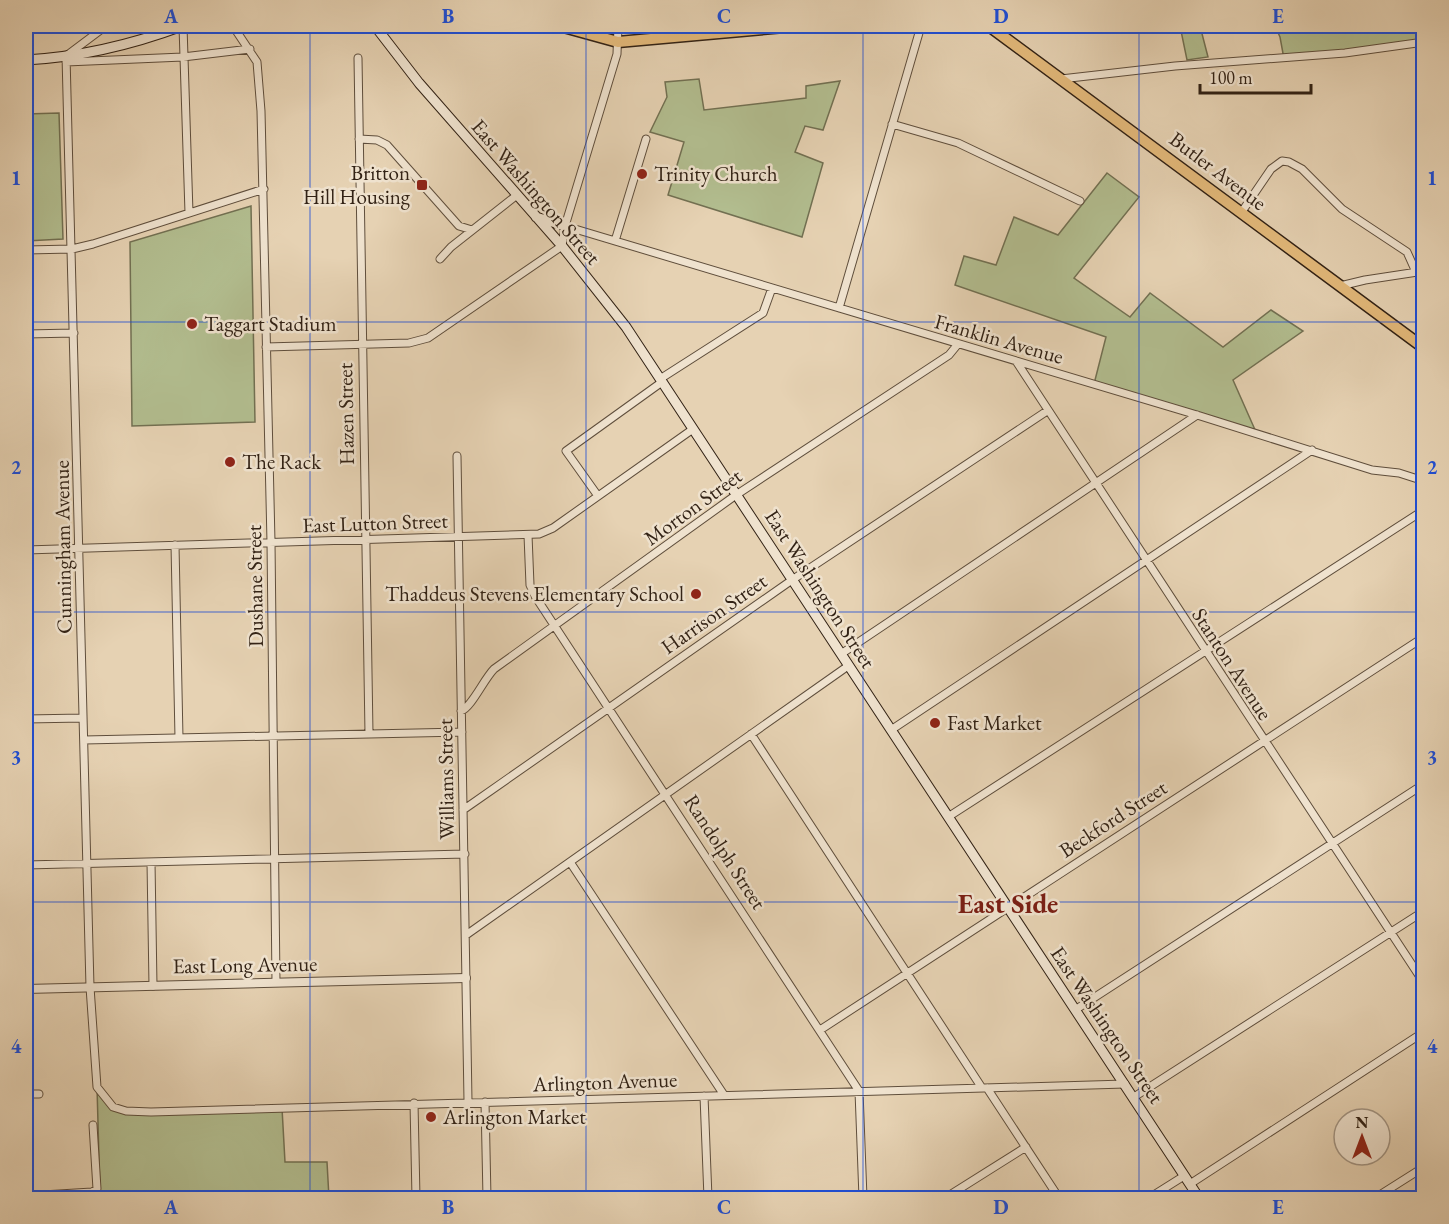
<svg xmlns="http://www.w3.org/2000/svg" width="1449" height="1224" font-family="'EB Garamond',serif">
<rect width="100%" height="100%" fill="#e6d2b3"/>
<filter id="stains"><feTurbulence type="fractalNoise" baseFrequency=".00333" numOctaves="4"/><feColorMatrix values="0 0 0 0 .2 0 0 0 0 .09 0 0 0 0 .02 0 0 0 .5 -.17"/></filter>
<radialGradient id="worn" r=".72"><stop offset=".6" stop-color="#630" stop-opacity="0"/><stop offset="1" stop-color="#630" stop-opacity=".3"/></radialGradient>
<path fill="#b2bd8f" stroke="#727052" stroke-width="1.5" d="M1180 26H1200L1208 57 1187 60Z
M1275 26H1423V42L1284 59 1280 37Z
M699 79 704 110 806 98V86L840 81 823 130 805 126 795 152 823 163 802 237 668 195 684 142 650 132 667 97 665 82Z
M59 113 63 239 26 241V114Z
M1107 173 1139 197 1074 278 1130 317 1150 293 1223 347 1271 310 1303 331 1233 380 1256 432 1094 384 1106 337 955 285 964 256 996 265 1014 217 1058 235Z
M251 206 255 422 132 426 130 242Z
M97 1087 120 1110 282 1108 285 1162H327L329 1198H89V1196L100 1195Z"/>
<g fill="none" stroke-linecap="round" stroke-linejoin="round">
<g stroke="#5f4e3c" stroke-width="9">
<path id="minor" d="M106 26 66 56 90 987 97 1087 113 1107 126 1111 151 1112 1125 1084
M183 26 189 213
M233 26 257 62 261 111 271 542 276 982
M358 58 369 733
M66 62 183 57 250 49
M1061 79 1175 66 1345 53 1424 42
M892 124 958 143 1080 201
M359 139 377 140 387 145 459 226 472 230
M1241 213 1271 169 1282 161 1289 162 1302 169 1342 209 1407 252 1416 272
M565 226 1197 415 1372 470 1399 473 1424 481
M615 241 646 139
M26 250 72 249 93 244 264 189
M440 259 451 247 517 195
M1340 286 1365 280 1424 271
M839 308 921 26
M26 334 74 333
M266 347 409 343 428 338 562 246 565 226 617 54 618 26
M1016 361 1424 983
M660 379 763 313 772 288
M457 456 468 1101
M598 496 566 451 662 382
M528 535 530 585 535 596 859 1091 863 1198
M175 545 179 738
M26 550 539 534 553 528 693 429
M841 654 1197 415
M461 711C471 708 484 679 494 669L736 495 949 355 958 344
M26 719 83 718
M891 730 1312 450
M751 734 982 1088
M84 740 462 732
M463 810 792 580 1047 411
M948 817 1424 510
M151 862 153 986
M570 862 724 1095
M26 865 465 854
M466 935 848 666
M1075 1010 1424 784
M820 1030 1424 637
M987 1088 1059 1198
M26 1094H39
M704 1096 708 1198
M1134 1097 1424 911
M485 1102 487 1198
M414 1103 416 1198
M1190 1184 1424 1032
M26 1196 92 1192 97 1189 93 1125
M945 1198 1026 1147
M1149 1198 1184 1176
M1375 1198 1424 1167"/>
</g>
<g stroke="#5f4e3c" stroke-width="10">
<path id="tertiary" d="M26 989 466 978"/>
</g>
<g stroke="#322215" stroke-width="11">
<path id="secondary" d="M375 26 419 83 562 246 626 327 1199 1198
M26 60C80 57 131 45 182 26
M536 217 565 226"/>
</g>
<g stroke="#322215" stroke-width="13">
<path id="primary" d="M560 26 618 42 796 26
M989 26 1424 348"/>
</g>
<use href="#minor" stroke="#efe2ce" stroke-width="7"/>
<use href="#tertiary" stroke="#efe2ce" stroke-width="8"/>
<use href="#secondary" stroke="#efe2ce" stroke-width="9"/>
<use href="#primary" stroke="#e3b97a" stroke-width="10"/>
</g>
<path fill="none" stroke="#1d4ed8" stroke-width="1.5" stroke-opacity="0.55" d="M310 26V1198M586 26V1198M863 26V1198M1139 26V1198M26 322H1424M26 612H1424M26 902H1424"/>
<g fill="#8f2418" stroke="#efe2ce" stroke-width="2">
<circle cx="642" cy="174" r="6"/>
<rect x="416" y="179" width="12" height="12" rx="3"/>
<circle cx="192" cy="324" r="6"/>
<circle cx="230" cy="462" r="6"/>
<circle cx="696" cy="594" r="6"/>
<circle cx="935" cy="723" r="6"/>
<circle cx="431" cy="1117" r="6"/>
</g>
<g text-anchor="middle" stroke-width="5" stroke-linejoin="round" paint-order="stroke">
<g font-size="21" fill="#322215" stroke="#efe2ce">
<text transform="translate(1218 171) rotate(37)" y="7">Butler Avenue</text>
<text transform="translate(536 192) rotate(49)" y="7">East Washington Street</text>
<text transform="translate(999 339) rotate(16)" y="7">Franklin Avenue</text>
<text transform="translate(346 414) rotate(-91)" y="7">Hazen Street</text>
<text transform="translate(693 507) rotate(-36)" y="7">Morton Street</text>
<text transform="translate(375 523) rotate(-2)" y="7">East Lutton Street</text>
<text transform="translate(63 547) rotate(-91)" y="7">Cunningham Avenue</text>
<text transform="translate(255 586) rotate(-91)" y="7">Dushane Street</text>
<text transform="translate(820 589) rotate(57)" y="7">East Washington Street</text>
<text transform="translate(714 614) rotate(-35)" y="7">Harrison Street</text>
<text transform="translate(1232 664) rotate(57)" y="7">Stanton Avenue</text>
<text transform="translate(446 779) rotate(-91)" y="7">Williams Street</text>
<text transform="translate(1113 819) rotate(-33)" y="7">Beckford Street</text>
<text transform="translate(725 852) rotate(57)" y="7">Randolph Street</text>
<text transform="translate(245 965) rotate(-1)" y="7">East Long Avenue</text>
<text transform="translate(1107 1025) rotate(56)" y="7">East Washington Street</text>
<text transform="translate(605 1082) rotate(-2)" y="7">Arlington Avenue</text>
</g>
<g font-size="21" fill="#322215" stroke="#efe2ce" text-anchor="start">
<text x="410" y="180" text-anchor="end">Britton<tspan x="410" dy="24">Hill Housing</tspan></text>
<text x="654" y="181">Trinity Church</text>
<text x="204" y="331">Taggart Stadium</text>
<text x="242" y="469">The Rack</text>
<text x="684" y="601" text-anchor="end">Thaddeus Stevens Elementary School</text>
<text x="947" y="730">Fast Market</text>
<text x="443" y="1124">Arlington Market</text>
</g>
<g font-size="27" font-weight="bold" fill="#7a1f14" stroke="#efe2ce">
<text x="1008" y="913">East Side</text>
</g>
</g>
<rect width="1449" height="1224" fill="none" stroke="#e6d2b3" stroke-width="66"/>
<g transform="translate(1362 1137)"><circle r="28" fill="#efe2ce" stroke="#a39584" stroke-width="1.5"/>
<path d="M0-4.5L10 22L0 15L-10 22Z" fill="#8f2418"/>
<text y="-9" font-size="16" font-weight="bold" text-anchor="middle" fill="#322215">N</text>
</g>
<path d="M1200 84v9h111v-9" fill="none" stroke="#322215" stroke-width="3"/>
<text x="1209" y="84" font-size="18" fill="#322215" stroke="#efe2ce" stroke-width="4.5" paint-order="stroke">100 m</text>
<rect x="33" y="33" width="1383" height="1158" fill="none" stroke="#1d4ed8" stroke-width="2"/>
<g font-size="20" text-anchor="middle" font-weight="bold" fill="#1d4ed8">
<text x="171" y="23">A</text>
<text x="448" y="23">B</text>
<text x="724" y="23">C</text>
<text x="1001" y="23">D</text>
<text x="1278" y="23">E</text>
<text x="16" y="185">1</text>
<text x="1432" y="185">1</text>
<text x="16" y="474">2</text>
<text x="1432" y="474">2</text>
<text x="16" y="764">3</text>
<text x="1432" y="764">3</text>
<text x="16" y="1053">4</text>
<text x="1432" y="1053">4</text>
<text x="171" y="1214">A</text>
<text x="448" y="1214">B</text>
<text x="724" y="1214">C</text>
<text x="1001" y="1214">D</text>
<text x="1278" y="1214">E</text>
</g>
<rect width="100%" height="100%" filter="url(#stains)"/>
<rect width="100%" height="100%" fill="url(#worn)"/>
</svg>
